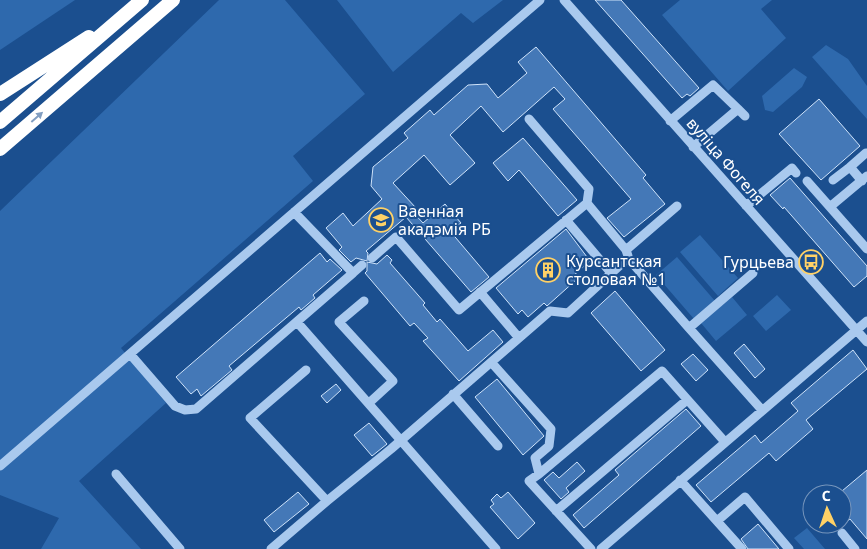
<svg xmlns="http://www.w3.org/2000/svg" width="867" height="549" font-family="'Noto Sans',sans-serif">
<rect width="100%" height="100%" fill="#1b4f8f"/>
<path fill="#2e69ad" d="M0 0H75L0 50Z
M219 0H285L365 94 293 156 313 181 121 348 166 403 79 481 141 549H41L59 518 0 495V211Z
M337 0H503L473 23 461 13 393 72Z
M680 0H772L761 9 786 38 728 91 662 15Z
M826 45 848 59 867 86V119L812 57Z
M794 68 807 77 802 87 773 112 765 110 762 96Z
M700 235 738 278 718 296 680 252Z
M677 257 715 301 694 319 656 275Z
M777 295 791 310 766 331 753 316Z
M732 297 747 315 716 341 701 323Z
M807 528 825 549H804L794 538Z"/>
<path fill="#4478b7" stroke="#cfe3fa" d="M595 0H621L699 88 690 96 687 94 682 98Z
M536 47 646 175 643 178 665 204 624 237 607 218 631 199 553 109 565 99 554 87 503 132 481 106 450 135 475 163 450 185 424 155 393 183 416 208 412 211 423 223 445 204 461 223 450 231 489 277 471 292 406 217 366 251 368 253 367 261 356 258 351 262 339 250 342 247 326 228 343 213 353 226 382 199 371 186 373 167 408 138 404 133 430 110 434 115 468 85 487 84 498 98 527 73 518 62Z
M819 99 860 146 821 180 779 134Z
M523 138 577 200 558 216 519 170 508 181 493 163Z
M790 178 867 266V276L854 287 784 207 783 209 770 195Z
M566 229 590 261 573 276 576 280 547 306 544 303 528 317 522 310 518 314 496 288Z
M320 253 327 262 330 259 342 270 313 295 315 298 301 310 299 307 229 366 232 370 201 396 197 389 191 394 176 377Z
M387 255 392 260 390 263 425 303 423 305 437 322 440 319 468 351 493 330 503 342 459 381 423 341 428 338 414 323 410 326 365 273 367 271V262L377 264Z
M615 291 665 350 641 371 591 313Z
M744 344 765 369 755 378 734 353Z
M853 350 867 369 806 420 813 429 776 461 769 453 711 502 696 485 755 435 761 443 798 411 791 403Z
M693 354 708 370 696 381 681 364Z
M497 379 544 436 523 455 475 397Z
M336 384 341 390 327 403 321 396Z
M686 409 701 426 584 528 573 515 619 475 615 470Z
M369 423 387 444 372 456 354 435Z
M577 462 585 471 566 488 569 492 561 499 544 480 553 472 559 478Z
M867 470V539L850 519 842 525V491Z
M298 492 309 504 274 532 264 520Z
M508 492 535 523 518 539 490 507 494 504 491 500 497 494 501 498Z
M758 524 779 549H748L741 539Z"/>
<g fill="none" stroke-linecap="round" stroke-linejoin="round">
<path stroke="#a9c9ee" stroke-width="9" d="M564 0 867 342
M738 109 745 116
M529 119 589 189 587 203 626 250
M670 121 713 85 738 109 693 147
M833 180 850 167
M807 181 867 249
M862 181 850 167 866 153
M746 206 792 168 796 173
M831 206 867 176
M566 220 612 274
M628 256 626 250 677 206
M372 258 396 237 459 310 587 203
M353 273 362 265
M480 292 519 338
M364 301 339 322 393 381 369 403
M297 322 496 549
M689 328 762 410
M130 354 175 406 185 410 196 409 353 273 294 212
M491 362 551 429 549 446 535 458 539 474 529 481 591 549
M306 370 250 418 327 501 391 449 550 311 568 313 628 258 689 328 753 273
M453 394 498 446
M0 466 540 0
M116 474 180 549
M539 474 662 371 725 442
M680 480 742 549
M556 511 687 400
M717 521 745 497 789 549
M842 533 855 549
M271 549 327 501
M601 549 867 321"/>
<path stroke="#fff" stroke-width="14" d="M0 94 89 37
M0 122 142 0
M0 149 173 0"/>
</g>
<defs><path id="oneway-solid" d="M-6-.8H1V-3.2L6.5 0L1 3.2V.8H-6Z" transform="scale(1.25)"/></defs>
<use fill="#829ec1" href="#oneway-solid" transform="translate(37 117) rotate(-41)"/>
<defs>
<g id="university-ring" transform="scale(1.25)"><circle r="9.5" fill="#1b4f8f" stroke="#ffd166" stroke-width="1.5"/><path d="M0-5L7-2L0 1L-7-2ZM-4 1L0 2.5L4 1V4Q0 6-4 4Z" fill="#ffd166"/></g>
<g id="bus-ring" transform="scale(1.25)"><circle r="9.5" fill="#1b4f8f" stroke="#ffd166" stroke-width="1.5"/><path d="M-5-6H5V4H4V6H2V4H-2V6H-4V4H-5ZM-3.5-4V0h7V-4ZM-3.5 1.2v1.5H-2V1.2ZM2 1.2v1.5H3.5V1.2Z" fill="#ffd166"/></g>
<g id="building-ring" transform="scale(1.25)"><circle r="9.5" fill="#1b4f8f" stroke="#ffd166" stroke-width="1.5"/><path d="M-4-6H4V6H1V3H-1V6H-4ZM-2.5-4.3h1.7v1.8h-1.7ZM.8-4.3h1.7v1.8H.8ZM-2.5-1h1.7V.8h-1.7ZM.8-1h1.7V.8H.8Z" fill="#ffd166"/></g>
</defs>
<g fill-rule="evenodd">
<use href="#university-ring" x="381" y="220"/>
<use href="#bus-ring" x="811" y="262"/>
<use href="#building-ring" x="548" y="270"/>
</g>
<g text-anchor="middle" stroke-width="4" stroke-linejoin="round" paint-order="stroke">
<g font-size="16" fill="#fff" stroke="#1b4f8f">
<text transform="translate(726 161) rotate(49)" y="6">вуліца Фогеля</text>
</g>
<g font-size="16" fill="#fff" stroke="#1b4f8f" text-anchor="start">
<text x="398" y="217">Ваенная<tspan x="398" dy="18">акадэмія РБ</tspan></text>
<text x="566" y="267">Курсантская<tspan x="566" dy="18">столовая №1</tspan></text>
<text x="794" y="268" text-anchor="end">Гурцьева</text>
</g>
</g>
<g transform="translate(827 509) rotate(357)"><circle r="24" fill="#1b4f8f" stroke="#7695bc"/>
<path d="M0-4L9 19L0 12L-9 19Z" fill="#ffd166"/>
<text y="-8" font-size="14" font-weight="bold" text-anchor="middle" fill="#ffffff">С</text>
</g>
</svg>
